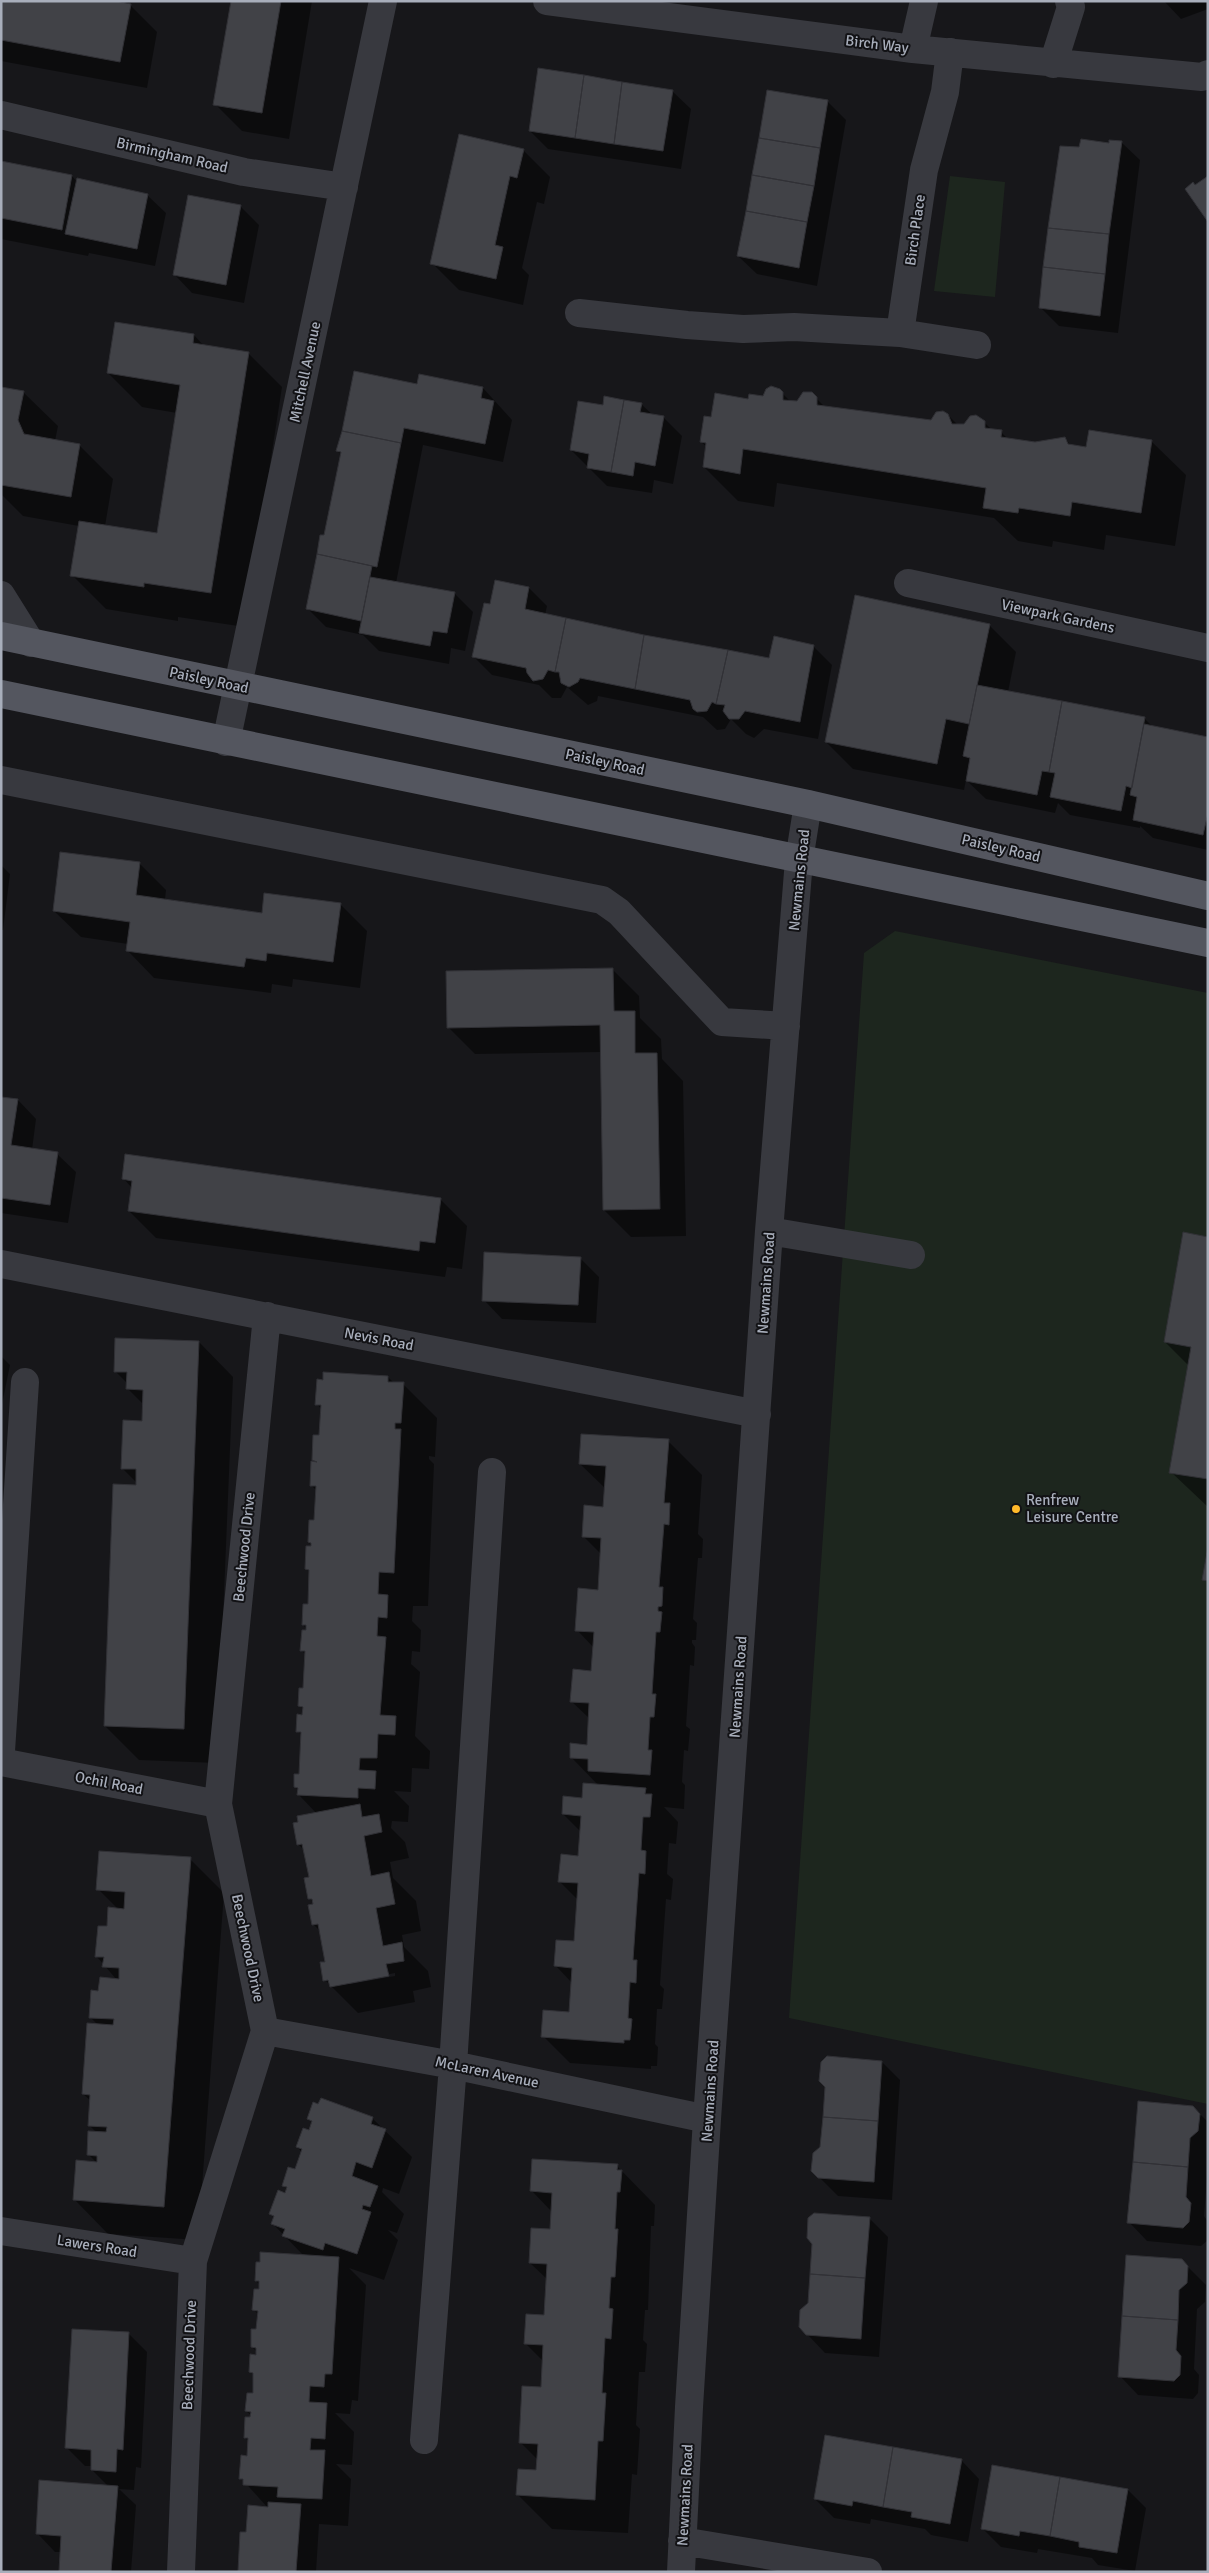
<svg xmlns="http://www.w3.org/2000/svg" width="1209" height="2573" font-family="Signika,sans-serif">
<rect width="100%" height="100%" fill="#17171a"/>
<path fill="#1d261e" d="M950 176 1005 182 995 297 934 291Z
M895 931 1208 993V2104L789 2018 864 953Z"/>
<path fill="#0007" fill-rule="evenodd" d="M1 1 130 5 157 32 147 88 1 61Z
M232 1H312L289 139 242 131 215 104Z
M1164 1H1208V9L1181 19Z
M672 91 691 109 681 169 548 149 530 131Z
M768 91 828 102 846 120 817 286 757 274 738 256Z
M1121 142 1140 160 1118 333 1059 326 1040 307 1080 149Z
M523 150 550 177 544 204 537 202 522 268 529 275 523 305 459 290 432 263Z
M1 163 72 176 77 182 147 195 166 213 155 266 89 253 88 256 1 239Z
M240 206 259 225 244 303 192 293 174 274Z
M194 335 204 346 248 353 282 387 245 627 178 617V621L106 609 72 575 79 526 23 516 1 494V388L23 392 58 426 55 441 79 445 113 479 105 526 158 535 177 413 142 407 108 373Z
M355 373 418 385 483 388 512 420 503 462 423 445 396 583 454 593 473 612 465 651 451 648 449 664 379 651 363 635 326 627 307 608 321 536H325L342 455 337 451Z
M782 393 791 402 798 403 812 394 825 407 931 422 948 415 958 425 984 422 993 431 1001 432 1008 439 1035 443 1064 438 1071 445 1087 448 1151 441 1186 475 1175 546 1106 535 1104 550 1053 541 1052 547 1018 541 994 518 777 483 774 507 738 501 704 467 707 447 701 442 712 418 749 400Z
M641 404 654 416 664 418 682 436 673 484 654 480 652 493 607 486 571 450 604 407Z
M529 588 547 606 545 615 644 636 770 659 814 647 832 665 818 739 764 729 754 738 746 734 731 719 725 729 717 730 703 717 598 696 597 701 588 705 567 687 561 698H552L539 685 492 675 474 657 491 605Z
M989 625 1016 652 1008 692 1144 718 1154 728 1208 738V850L1153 838 1140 826V828L1070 815 1058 803 1055 813 986 799 966 780 964 790 853 769 826 742Z
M139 863 166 890 165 900 263 914 340 904 367 931 360 988 293 979 292 987 272 984 271 993 154 978 128 951V944L81 937 54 911Z
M1 865 10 874 3 930H1Z
M612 969 639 996 640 1018 661 1039 662 1059 683 1081 686 1236 631 1237 604 1210 602 1052 475 1054 448 1027Z
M1 1098 18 1100 36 1119 32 1150 57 1154 76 1172 68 1223 1 1213Z
M123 1178 440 1199 467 1226 462 1269 447 1267 445 1277 156 1238 129 1211 132 1188Z
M1208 1238V1507L1171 1472 1189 1366 1165 1342Z
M580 1258 599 1277 596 1323 502 1319 484 1300Z
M199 1342 233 1377 217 1763 139 1760 105 1726 137 1486V1483L122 1468 143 1422 144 1405 128 1389V1384L115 1371Z
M1 1356 10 1365 1 1409Z
M388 1377 394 1383 403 1384 437 1418 435 1457 429 1456V1459L434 1464 428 1606H413L412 1621 421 1630 420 1652 412 1651 411 1664 420 1672 415 1736 430 1751 429 1769 412 1768 411 1792 394 1791 409 1806 408 1822 392 1821 391 1828 405 1842 409 1858 390 1862 393 1878 416 1901 421 1931 402 1935 404 1947 428 1971 431 1987 413 1991 415 2002 358 2013 325 1980 326 1963 320 1931 313 1924 316 1905 309 1898 310 1878 304 1850 298 1844 317 1814 299 1795V1791L295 1787 300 1775 302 1736 298 1731 303 1716 304 1710 299 1705 304 1690 306 1655 302 1651 307 1631 303 1624 309 1606 311 1573 306 1569 312 1548 309 1542 315 1521 317 1491 311 1485 317 1463 314 1460 321 1437 322 1410 317 1404ZM395 1973V1976L350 1984V1982Z
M668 1441 702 1475 698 1534 703 1539 702 1558H698L693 1619 697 1623 696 1640H692V1643L695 1647 694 1666 690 1665 686 1726 690 1729 688 1751 684 1750 682 1782 685 1785 684 1809 664 1807 678 1822 676 1844 669 1843 667 1874 673 1879 671 1900 666 1899 660 1985 664 1989 662 2009H657L655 2044 658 2047 657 2066H651V2069L570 2063 543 2036 570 2013 572 1983 556 1966 575 1942 578 1900 559 1881 580 1857 581 1832 563 1814 599 1786 571 1757 588 1746 590 1719 571 1701 592 1672 594 1648 577 1630 599 1591 601 1554 583 1536 604 1508 606 1489 580 1464Z
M190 1859 224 1893 198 2240 108 2234 74 2199 98 2164 88 2154 97 2133 89 2125 91 2101 83 2094 98 2025 90 2017 99 1992 117 1980 97 1957 118 1909 98 1889Z
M882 2062 900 2080 892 2200 838 2196 819 2177 821 2147Z
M1193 2107 1208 2122V2166L1204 2216 1208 2222 1207 2241 1201 2246 1147 2241 1129 2222Z
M372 2118 412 2157 399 2194 383 2188 382 2192 404 2214 397 2233 388 2230 398 2240 384 2280 349 2268 366 2285 358 2401 352 2400 350 2414 335 2413 354 2432 352 2465 336 2464 351 2479 348 2526 319 2524 316 2572H240L239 2570 247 2533 268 2508 241 2478 249 2457 250 2442 245 2438 252 2416 246 2411 254 2394 255 2376 250 2372 257 2356V2352L252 2347 257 2330 259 2315 254 2310 260 2291V2285L256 2281 304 2256 273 2224 275 2218 270 2214 286 2194 288 2189 283 2185 296 2170 302 2152 297 2147 310 2132 313 2123 308 2119Z
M617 2166 655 2205 654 2226H651L648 2310H645L643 2340 647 2344 645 2372H639L636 2425 640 2429 637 2475 632 2474 628 2533 552 2529 518 2495 537 2472 538 2460 520 2442 542 2388 544 2362 526 2344 545 2317 548 2280 530 2263 552 2230V2212L531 2190Z
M869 2218 888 2237 879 2357 825 2353 807 2334 809 2304Z
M1181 2260 1206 2285 1205 2302 1197 2309 1194 2369 1199 2375 1198 2393 1193 2399 1138 2395 1120 2376Z
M129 2334 147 2352 141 2468 136 2467 134 2490 119 2489 136 2505 131 2572H62L61 2552H55L37 2533 108 2486 92 2470V2466H85L66 2447Z
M961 2460 979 2479 968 2542 931 2535 925 2529 871 2519 870 2524 834 2518 815 2499Z
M1128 2490 1146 2508 1135 2571 1098 2565 1092 2558 1038 2549 1037 2553 1001 2547 982 2528Z"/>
<path fill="#414247" stroke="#313136" d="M1 1H116L131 4 120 62 1 40Z
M231 1H281L262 113 213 105Z
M538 68 584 75 575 138 529 131Z
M584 75 622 82 614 144 575 138Z
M622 82 673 90 663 151 614 144Z
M767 90 828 100 820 148 759 138Z
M459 134 524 149 517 178 510 176 495 245 503 247 496 279 430 264Z
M759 138 820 148 814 186 752 175Z
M1081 139 1109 143V140L1122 141 1109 234 1048 228 1060 146 1079 147Z
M1 161 72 175 62 230 1 218Z
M752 175 814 186 807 222 746 211Z
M1208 176V222L1185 189 1193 182 1195 185Z
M77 178 148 194 137 249 65 234Z
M188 195 241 205 226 285 173 275Z
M746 211 807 222 799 268 737 256Z
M1048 228 1109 234 1105 274 1043 267Z
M1043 267 1105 274 1100 316 1039 308Z
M115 322 194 334 193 343 249 352 211 593 144 583V587L70 576 79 521 157 533 180 385 107 373Z
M354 371 417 384 419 374 483 387 481 398 494 401 485 444 404 428 401 443 342 431Z
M771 386 780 389 783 392V400L797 401 803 392H812L817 397V405L931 420 936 412 943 411 948 414 952 424H964L970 416 976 415 985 421V428L1002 430 1001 437 1035 442 1065 437 1068 444 1086 447 1089 430 1152 440 1141 513 1072 502 1070 516 1019 508 1018 513 983 508 986 488 743 449 740 474 703 467 706 443 700 442 704 416 711 417 715 393 748 399 749 394 763 396 766 389Z
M1 387 24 391 18 420 24 434 80 444 71 497 1 485Z
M604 396 624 400 611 472 587 468 589 454 570 450 578 401 603 405Z
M624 400 642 403 640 412 664 416 655 466 635 462 633 476 611 472Z
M342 431 401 443 377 567 317 554 320 535H324L341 452 336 451Z
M317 554 372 566 361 621 306 609Z
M370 577 455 592 447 633 433 631 430 646 359 633Z
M495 580 529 587 525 609 566 618 555 672 548 670 543 679 533 681 527 673 526 668 472 657 484 603 490 604Z
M855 595 990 624 969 724 946 719 937 764 825 742Z
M566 618 644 635 635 689 580 678 578 682 569 687 561 683 559 672H555Z
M644 635 728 650 716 704 712 702 707 711 697 712 693 709 690 700 635 689Z
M774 636 814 645 800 722 745 711 739 719H729L723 711 725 705 716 704 728 650 769 658Z
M977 685 1062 701 1049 772 1042 771 1037 795 966 781 970 758 963 756Z
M1062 701 1145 717 1132 788 1126 786 1121 811 1050 797 1055 773 1049 772Z
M1144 724 1208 737V813L1203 835 1133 820 1137 797 1130 795Z
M60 852 140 862 136 895 262 913 264 893 341 903 333 962 267 953 266 961 246 958 244 967 126 951 130 922 53 911Z
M613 968 614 1011H635V1053H657L660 1209 603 1210 600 1025 447 1028 446 971Z
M1 1097 18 1099 11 1145 58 1152 50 1205 1 1198Z
M125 1154 441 1198 435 1243 420 1241 419 1251 128 1211 132 1181 122 1179Z
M1183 1232 1208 1237V1479L1169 1473 1191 1347 1164 1342Z
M484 1252 581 1257 578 1305 482 1301Z
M115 1338 199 1341 184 1729 104 1726 113 1484 136 1485V1469H121L123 1420 142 1421 143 1390 126 1389 127 1372H114Z
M323 1372 388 1376V1382H404L401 1423H395V1429H401L394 1573 379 1572 378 1594 388 1595 387 1618 378 1617 377 1636 386 1637 380 1715 396 1716 395 1735 378 1734 377 1758H360L359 1770 376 1771 375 1789 358 1788V1798L297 1795 298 1788 294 1787V1774H299L301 1732H296L297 1714 302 1715 303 1707 298 1706 299 1688H303L305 1651H300L302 1630H306V1625H302L303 1604H308L309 1570 305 1569 306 1546H311V1543L308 1542 309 1520H314L316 1486H310L311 1461 317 1462 312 1460 313 1435H319L321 1405H315L317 1379 323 1380Z
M581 1434 669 1439 664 1503H670L669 1525 664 1524 659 1587H663L662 1606 658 1607V1611L662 1612 660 1632H656L652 1694H656L654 1717H650L648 1750H652L650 1775 588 1771V1759L570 1758V1743L587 1745 589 1703 570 1702 573 1669 591 1671 594 1632 575 1631 578 1588 598 1590 601 1538 582 1537 584 1505 603 1507 606 1466 579 1464Z
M1208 1547V1581L1202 1580Z
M583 1783 646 1788 645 1794H652L650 1817H643L641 1850 646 1851 645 1874 639 1873 633 1960H637L636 1983 630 1982 628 2018 632 2019 630 2040H624V2043L541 2037 543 2010 569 2012 572 1968 554 1966 556 1940 574 1941 578 1883 558 1882 561 1854 578 1856 581 1816 562 1814 563 1796 582 1798Z
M360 1804 362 1817 379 1814 382 1832 364 1836 371 1876 389 1872 395 1904 376 1908 383 1946 402 1942 404 1961 386 1964 389 1976 330 1987 328 1980 323 1981 320 1962H325L318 1924 312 1925 308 1905 313 1904 312 1899H308L304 1878 309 1877 302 1844 297 1845 293 1823 298 1822 297 1816Z
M99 1851 191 1857 164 2207 73 2200 76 2160 97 2162V2156L87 2155 88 2131 106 2132 107 2127 88 2126 90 2095 82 2094 87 2023 113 2025 114 2019 89 2018 91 1990 98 1991 100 1977 119 1979V1968L102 1967 104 1957H95L98 1926H107L108 1907 124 1909 125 1892 96 1890Z
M827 2056 882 2061 878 2121 823 2117 825 2087 819 2081 821 2062Z
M321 2098 373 2117 371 2124 386 2129 372 2168 356 2162 352 2176 378 2186 370 2207 363 2205 362 2209 371 2212 357 2254 325 2243 323 2250 282 2236 285 2229 271 2224 274 2216 269 2214 278 2190 285 2193 287 2187 282 2186 288 2167 295 2169 302 2149 296 2147 303 2128 309 2130 312 2121 307 2119 313 2102 318 2104Z
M1138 2101 1193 2106 1200 2114 1198 2131 1190 2138 1188 2167 1133 2162Z
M823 2117 878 2121 874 2182 818 2178 811 2171 813 2153 820 2147Z
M532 2159 618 2164 617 2170H622L620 2192H617L615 2229H618L615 2277H611L609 2308 613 2309 611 2339 605 2338 602 2393H606L603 2441H598L595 2500 516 2495 518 2469 536 2470 538 2444 519 2443 522 2386 541 2387 543 2345 524 2344 526 2314 544 2315 547 2264 529 2263 531 2228 550 2229 552 2193 530 2191Z
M1133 2162 1188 2167 1186 2197 1191 2203 1189 2222 1183 2228 1127 2223Z
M814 2213 870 2217 865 2278 810 2274 812 2244 807 2238 808 2218Z
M260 2252 339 2257 332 2374H325L324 2387 310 2386 309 2402 327 2403 325 2439 311 2438 310 2450H325L322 2499 277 2497 278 2487 243 2485V2479H239L241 2455 247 2456 248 2438H244L245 2417H250L251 2412 245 2411 247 2393H253V2373L249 2372 250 2354 256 2355V2348L251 2347V2329H256L258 2311 252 2310 254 2289H259V2281H255L256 2262H260Z
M1126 2255 1182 2259 1188 2266 1187 2283 1179 2290 1178 2320 1122 2316Z
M810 2274 865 2278 861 2339 806 2335 799 2327 800 2310 808 2303Z
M1122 2316 1178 2320 1176 2350 1181 2356 1180 2375 1174 2381 1118 2377Z
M72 2329 129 2332 123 2450 117 2449 116 2472 91 2470V2450L65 2448Z
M825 2435 893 2447 883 2507 853 2501 852 2506 814 2499Z
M893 2447 962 2459 950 2524 911 2517 912 2512 883 2507Z
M992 2465 1060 2477 1050 2536 1020 2531 1019 2536 981 2529Z
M1060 2477 1128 2489 1117 2553 1079 2547V2542L1050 2536Z
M39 2480 118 2486 111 2572 59 2571 61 2536 36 2534Z
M268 2502 301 2504 296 2572 238 2571 240 2532H246L248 2505 268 2507Z"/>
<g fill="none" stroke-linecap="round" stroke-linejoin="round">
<path stroke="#38393f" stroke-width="28" d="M547 1 913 49 1202 77 1208 74
M913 49 924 1
M950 52 945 92 924 170 900 333 977 345
M1053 64 1071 7 1069 1
M1 115 244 172 344 187
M579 313 687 325 743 329 794 327 900 333
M908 583 1208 648
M1 595 31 643
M226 742 383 1
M1 780 602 900 619 912 722 1022 786 1026
M769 1231 911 1255
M1 1264 757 1414
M1 1751 25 1382
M1 1762 218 1804
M265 2031 453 2065 707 2119
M1 2231 193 2261
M424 2440 453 2065 492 1472
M682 2541 868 2572
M181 2572 193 2261 265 2031 218 1804 267 1316
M681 2572 689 2407 707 2119 769 1231 799 860 808 804"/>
<path stroke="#54565f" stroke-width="28" d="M1 636 808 804 1208 896
M1 694 1208 943"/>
</g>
<circle fill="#ffb92a" stroke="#121215" stroke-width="2" cx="1016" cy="1509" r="5"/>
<g text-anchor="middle" stroke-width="4" stroke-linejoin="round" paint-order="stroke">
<g font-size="15" fill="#a8aebb" stroke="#121215">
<text transform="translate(877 44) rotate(7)" y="5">Birch Way</text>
<text transform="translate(172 155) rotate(13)" y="5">Birmingham Road</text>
<text transform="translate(915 230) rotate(-82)" y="5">Birch Place</text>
<text transform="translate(305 372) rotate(-78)" y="5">Mitchell Avenue</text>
<text transform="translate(1058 616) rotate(12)" y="5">Viewpark Gardens</text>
<text transform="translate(209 680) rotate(12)" y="5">Paisley Road</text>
<text transform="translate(605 762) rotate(12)" y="5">Paisley Road</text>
<text transform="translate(1001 848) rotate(13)" y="5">Paisley Road</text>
<text transform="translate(799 880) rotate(-84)" y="5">Newmains Road</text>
<text transform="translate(766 1283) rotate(-86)" y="5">Newmains Road</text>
<text transform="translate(379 1339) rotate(11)" y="5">Nevis Road</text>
<text transform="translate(244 1547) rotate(-84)" y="5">Beechwood Drive</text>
<text transform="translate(738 1687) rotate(-86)" y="5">Newmains Road</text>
<text transform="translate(109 1783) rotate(11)" y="5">Ochil Road</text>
<text transform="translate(248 1948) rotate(78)" y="5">Beechwood Drive</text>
<text transform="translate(487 2072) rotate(12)" y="5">McLaren Avenue</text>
<text transform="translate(710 2091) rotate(-86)" y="5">Newmains Road</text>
<text transform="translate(97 2246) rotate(9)" y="5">Lawers Road</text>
<text transform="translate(189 2355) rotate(-88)" y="5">Beechwood Drive</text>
<text transform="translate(685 2495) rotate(-87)" y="5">Newmains Road</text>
</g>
<g font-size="15" fill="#a8aebb" stroke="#121215" text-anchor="start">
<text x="1026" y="1505">Renfrew<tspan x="1026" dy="17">Leisure Centre</tspan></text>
</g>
</g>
<rect width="1209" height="2573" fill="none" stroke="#a8aebb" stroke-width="5"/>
</svg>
